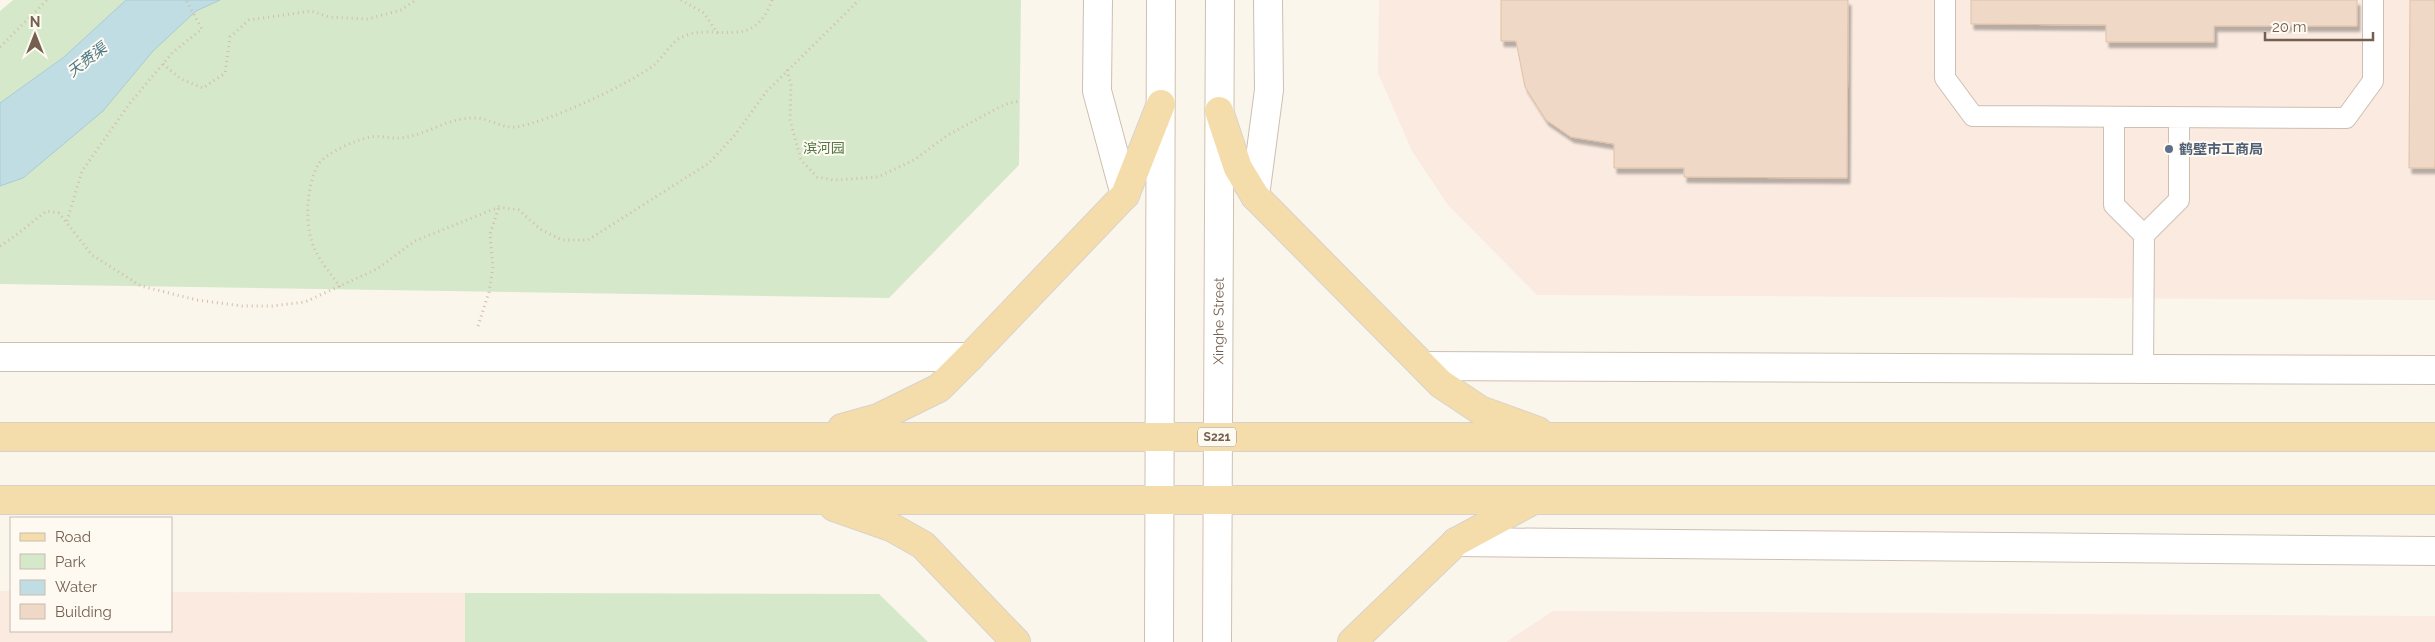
<svg xmlns="http://www.w3.org/2000/svg" width="2435" height="642" font-family="Raleway,'Noto Sans SC',sans-serif">
<defs>
<filter id="shadow"><feDropShadow dx="3" dy="5.5" stdDeviation="1" flood-color="#0004"/></filter>
</defs>
<rect width="100%" height="100%" fill="#fbf6ec"/>
<path fill="#faeae0" d="M1379 0H2435V300L1537 295 1448 205 1412 151 1378 73Z
M0 591H11V631H171V592L879 594 928 642H0Z
M1553 611 2435 616V642H1506Z"/>
<path fill="#d5e9ca" d="M13 0H1021L1019 165 889 298 0 284V11Z
M465 593 879 594 928 642H465Z"/>
<path fill="#c1dde4" stroke="#a8cbd5" d="M126 0H220L196 11 153 51 103 111 23 178 0 186V103L64 57Z"/>
<path fill="#efd8c5" stroke="#e0c0a7" filter="url(#shadow)" d="M1501 0H1848L1847 178 1684 177V168H1614V144L1571 137 1546 120 1525 87 1516 41H1501Z
M1971 0H2357V26H2214V42H2106V25L1971 24Z
M2410 0H2435V168H2409Z"/>
<g fill="none" stroke-linecap="round" stroke-linejoin="round">
<g stroke="#cdbfb2" stroke-width="22">
<path id="lane" d="M1945 0V78L1973 116 2346 118 2373 81V0
M2114 117V205L2144 235 2179 200V118
M2143 369 2144 235"/>
</g>
<g stroke="#cdbfb2" stroke-width="30">
<path id="street" d="M1098 0 1097 91 1125 195
M1255 196 1269 90 1268 0
M0 357H970
M1424 366 2435 370
M1456 542 2435 551"/>
</g>
<g stroke="#cfc0af" stroke-width="30">
<g id="secondary">
<path d="M1159 642 1161 0"/>
<path id="s1" d="M1217 642 1220 0"/>
</g>
</g>
<g stroke="#d8d2ce" stroke-width="30">
<path id="primary" d="M1219 111 1238 168 1255 196 1441 384 1480 410 1538 431
M842 428 878 418 939 388 970 357 1125 195 1161 104
M0 437H2435
M0 500H2435
M834 507 891 527 923 545 1016 642
M1352 642 1456 542 1530 502"/>
</g>
<path stroke="#d4bca8" stroke-width="3" stroke-dasharray="1 4" stroke-linecap="butt" d="M681 0 704 13 718 34
M0 47 47 0
M163 64 181 79 203 88 225 73 230 37 249 20 311 11 329 17 368 19 401 10 416 0
M787 70 791 85 790 120 801 160 817 177 834 180 878 177 914 160 948 135 998 108 1009 103 1020 101
M67 221 82 171 130 103 173 52 202 29 186 0
M0 246C17 236 31 222 47 211L59 213 92 255 141 286 197 300 242 306H272L305 302 377 269 415 241 499 207 519 210 540 229 562 240H588L709 163 735 135 766 92 859 0
M340 287C332 275 321 263 315 250 304 228 306 186 318 165 325 153 356 140 370 137 380 135 390 139 400 138 425 136 447 118 473 118 488 117 502 129 516 127 548 122 628 85 654 65 662 58 672 42 680 38 714 20 753 54 772 0
M478 326 489 292 493 267 490 234 499 207"/>
<use href="#lane" stroke="#fff" stroke-width="20"/>
<use href="#street" stroke="#fff" stroke-width="28"/>
<use href="#secondary" stroke="#fff" stroke-width="28"/>
<use href="#primary" stroke="#f4ddaa" stroke-width="28"/>
</g>
<circle fill="#5c6f8a" stroke="#fefaf2" stroke-width="2" cx="2169" cy="149" r="5"/>
<g text-anchor="middle" stroke-width="4" stroke-linejoin="round" paint-order="stroke">
<rect fill="#fefaf2" stroke="#9e8e81" stroke-width="1" x="1198" y="427.5" width="38" height="19" rx="4"/>
<g font-size="12" font-weight="bold" fill="#756050">
<text x="1217" y="441">S221</text>
</g>
<g font-size="14" fill="#547949" stroke="#fefaf2">
<text x="824" y="153">滨河园</text>
</g>
<g font-size="14" font-weight="bold" fill="#4e5e75" stroke="#fefaf2" text-anchor="start">
<text x="2179" y="154">鹤壁市工商局</text>
</g>
<g font-size="14" fill="#756050" stroke="#fefaf2">
<text dy="5" stroke="none"><textPath href="#s1" startOffset="321">Xinghe Street</textPath></text>
</g>
<g font-size="15" font-style="italic" fill="#4b7986" stroke="#fefaf2">
<text transform="translate(87 60) rotate(-38)" y="5">天赉渠</text>
</g>
</g>
<rect x="10" y="517" width="162" height="115" fill="#fefaf2" stroke="#c7bcb1"/>
<rect x="20" y="533" width="25" height="8" fill="#f4ddaa" stroke="#c7bcb1"/>
<text x="55" y="542" font-size="15" fill="#756050">Road</text>
<rect x="20" y="554" width="25" height="15" fill="#d5e9ca" stroke="#c7bcb1"/>
<text x="55" y="567" font-size="15" fill="#756050">Park</text>
<rect x="20" y="580" width="25" height="15" fill="#c1dde4" stroke="#c7bcb1"/>
<text x="55" y="592" font-size="15" fill="#756050">Water</text>
<rect x="20" y="604" width="25" height="15" fill="#efd8c5" stroke="#c7bcb1"/>
<text x="55" y="617" font-size="15" fill="#756050">Building</text>
<g transform="translate(35 35)" stroke="#fefaf2" stroke-width="4" paint-order="stroke">
<path d="M0-4L9 19L0 12L-9 19Z" fill="#756050"/>
<text y="-8" font-size="14" font-weight="bold" text-anchor="middle" fill="#756050">N</text>
</g>
<path d="M2265 32v8h108v-8" fill="none" stroke="#756050" stroke-width="2.5"/>
<text x="2272" y="32" font-size="15" fill="#756050" stroke="#fefaf2" stroke-width="4" paint-order="stroke">20 m</text>
</svg>
